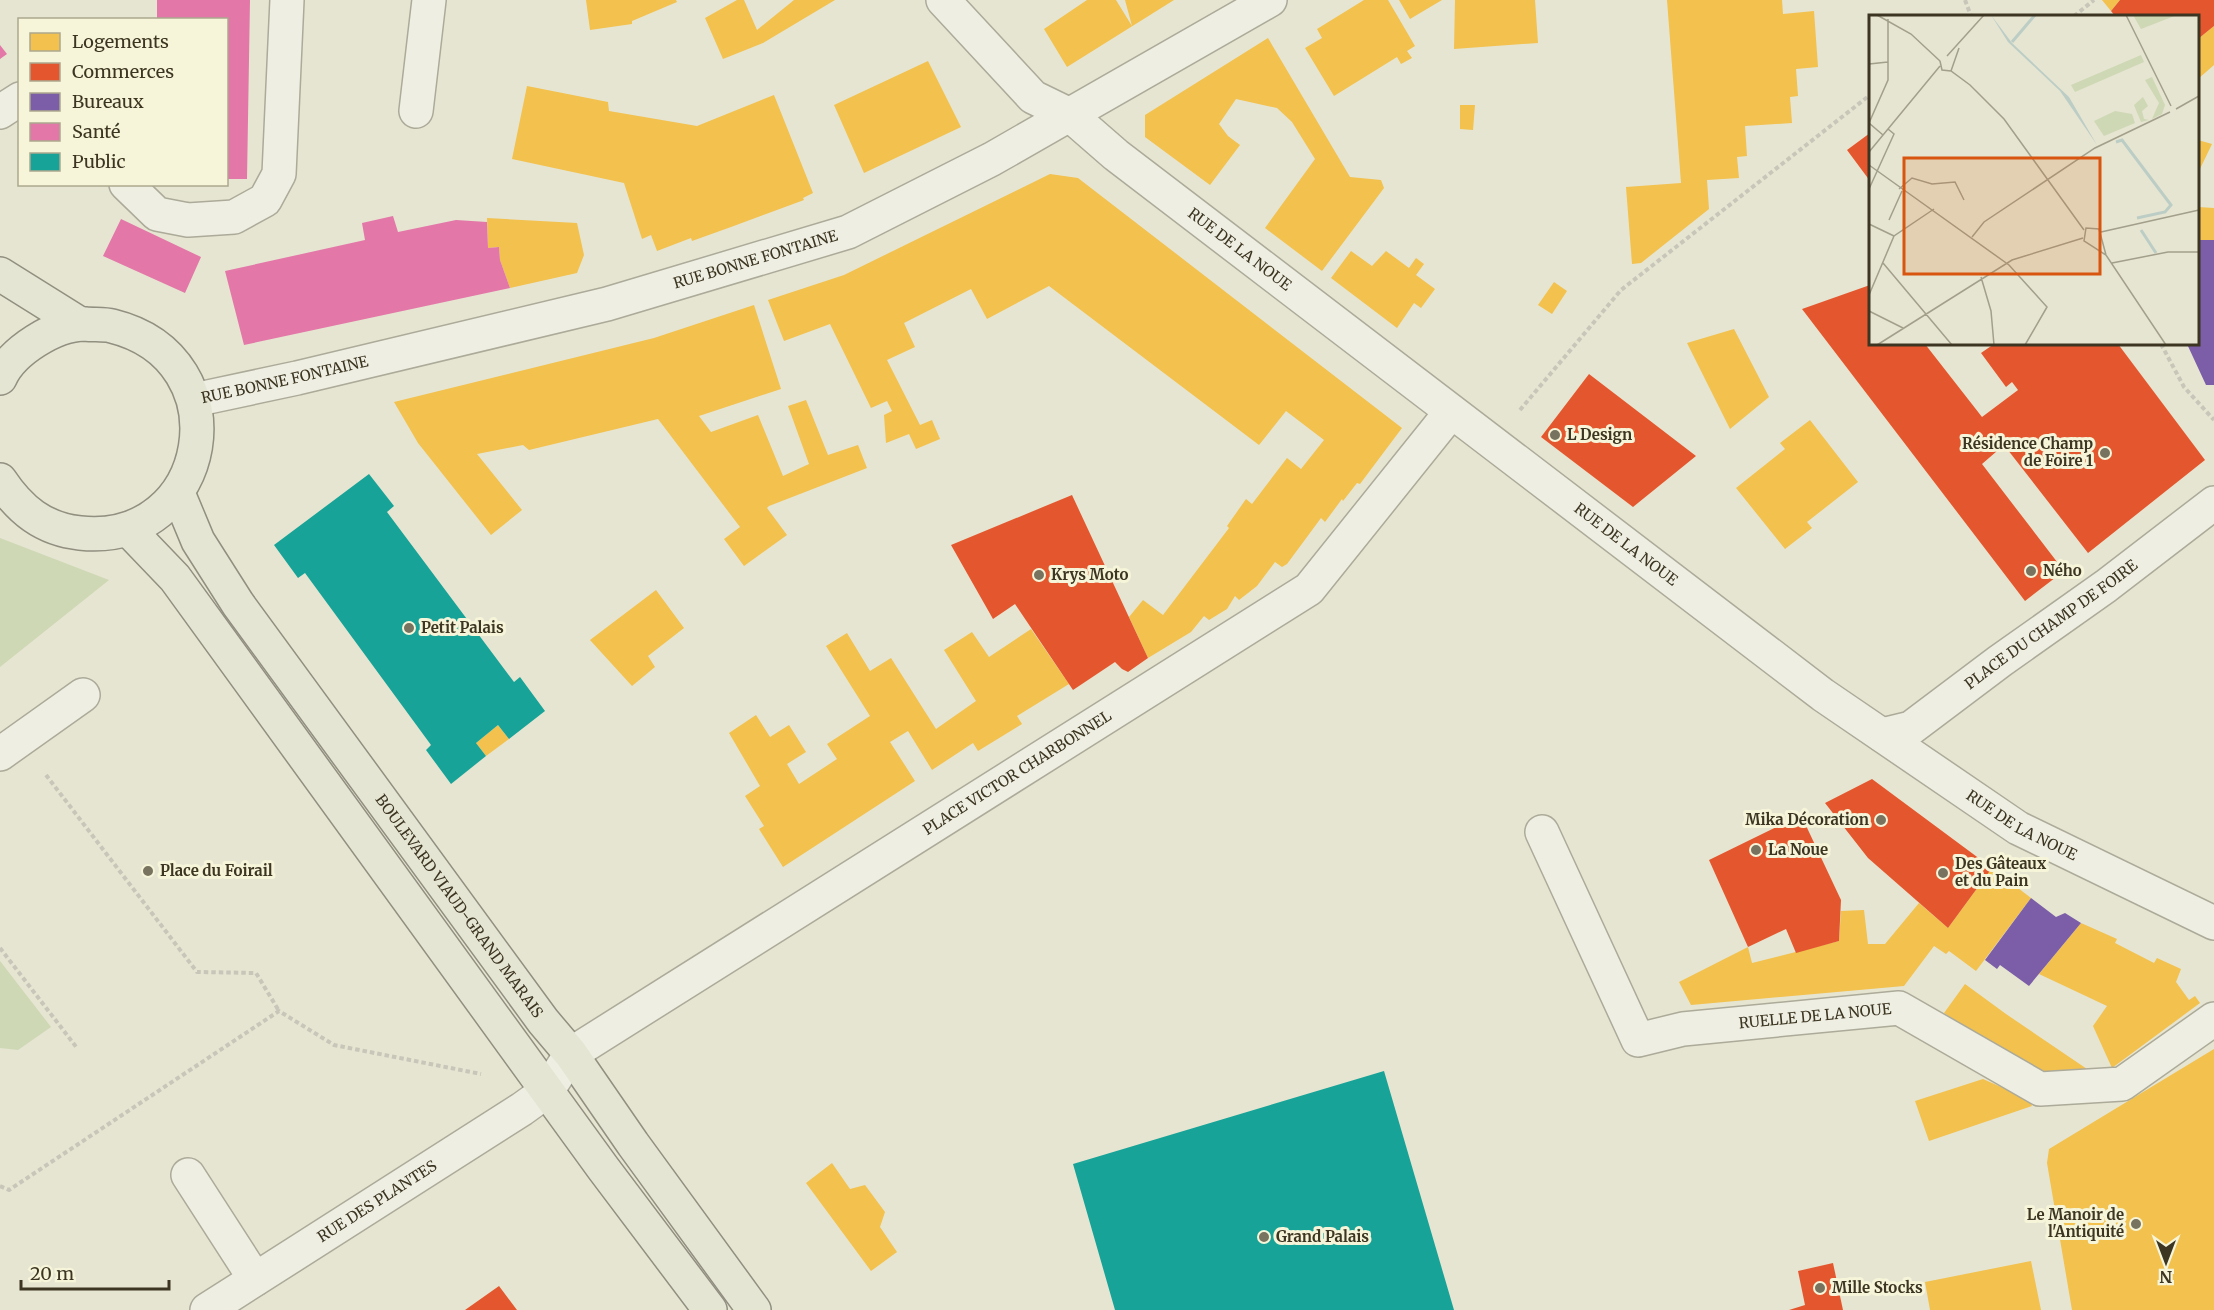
<svg xmlns="http://www.w3.org/2000/svg" width="2214" height="1310" font-family="Merriweather,serif">
<rect width="100%" height="100%" fill="#e6e5d1"/>
<path fill="#ced8b4" d="M0 538 109 580 0 667Z
M0 961 51 1027 18 1050 0 1048Z"/>
<path fill="#f2c14e" d="M586 0H676L677 2 632 21V24L590 30Z
M737 0H744L757 30 794 0H835L763 43 723 59 705 18Z
M1087 0H1116L1132 26 1125 0H1174L1067 67 1044 29Z
M1364 0H1388L1415 46 1407 51 1412 58 1401 64 1397 57 1334 96 1305 48 1322 38 1317 29Z
M1399 0H1442L1410 19Z
M1455 0H1535L1538 43 1454 49Z
M1667 0H1782L1783 14 1814 11 1818 67 1796 69 1798 96 1790 97 1792 123 1745 126 1747 156 1737 157 1739 178 1707 180 1709 209 1641 263 1632 264 1626 187 1681 183Z
M2102 0H2120L2111 11Z
M2214 26V65L2198 79V39Z
M1268 38 1350 177 1381 180 1384 188 1322 271 1265 228 1315 159 1292 122 1277 108 1236 99 1219 124 1228 136 1240 145 1210 185 1145 137V115Z
M928 61 961 127 864 173 834 105Z
M527 86 608 102 609 111 697 126 774 95 813 193 803 198 804 200 731 227 692 241 691 238 657 251 651 235 642 239 624 183 512 159Z
M1460 105H1475L1473 130 1460 129Z
M2198 140 2212 144 2198 173Z
M1050 174 1078 178 1402 428 1360 484 1357 483 1343 501 1342 499 1325 522 1321 518 1287 564 1282 567 1275 562 1257 586 1239 600 1235 596 1227 609 1209 620 1204 616 1191 632 1148 658 1129 617 1143 600 1163 615 1229 528 1227 526 1246 499 1252 504 1287 458 1301 469 1324 440 1286 411 1259 445 1049 286 987 319 971 289 904 323 915 347 887 360 920 425 932 420 940 439 916 449 909 434 886 443 884 415 892 411 887 401 871 408 830 324 784 341 768 300 844 275Z
M2198 207 2214 208V240H2198Z
M487 218 577 223 584 255 577 273 510 288 500 260 499 247 488 248Z
M1351 251 1372 266 1386 251 1409 268 1416 258 1424 264 1416 275 1435 289 1421 308 1414 303 1397 328 1331 278Z
M1554 282 1567 291 1552 314 1538 305Z
M754 305 781 389 699 416 711 432 758 415 783 476 809 464 788 406 806 400 828 455 858 445 867 468 769 506 767 508 787 535 744 566 724 539 740 527 658 419 529 450 523 445 477 454 522 510 491 535 418 443 394 402 654 338Z
M1734 329 1769 397 1730 429 1687 343Z
M1810 420 1858 482 1807 522 1812 528 1785 549 1736 488 1785 449 1780 443Z
M656 590 684 628 648 656 655 667 632 686 590 640Z
M1031 629 1069 684 1017 716 1022 724 978 751 973 743 932 770 908 731 890 742 915 781 783 867 759 829 764 826 745 796 760 786 729 733 756 715 770 737 789 725 806 752 787 764 799 784 837 759 827 744 870 716 826 646 847 633 870 671 891 658 936 729 976 701 944 650 972 632 989 657Z
M498 725 509 739 486 756 476 743Z
M1992 868 2031 898 1976 971 1949 951 1946 954 1934 946 1904 986 1691 1005 1679 982 1748 947 1752 963 1839 941 1841 911 1864 910 1868 944H1885L1919 903 1948 928Z
M2081 923 2117 939 2115 943 2154 963 2157 958 2181 969 2176 982 2189 1000 2195 996 2200 1003 2112 1068 2093 1026 2107 1006 2039 974Z
M1965 984 2006 1014 2087 1069 2031 1074 1944 1013Z
M2214 1049V1310H2072L2047 1163 2049 1149Z
M1983 1079 2028 1099 2032 1106 1929 1141 1915 1101Z
M832 1163 850 1189 865 1185 885 1212 880 1227 897 1252 871 1271 806 1183Z
M2031 1261 2041 1310H1930L1925 1282Z"/>
<path fill="#e4572e" d="M2120 0H2214V26L2198 39V16H2115L2111 11Z
M1870 133V181L1847 150Z
M1870 285V344H1925L1982 417 2018 390 2012 382 2006 387 1981 353 1994 344H2118L2205 460 2088 553 2004 445 1982 464 2064 571 2025 601 1802 309Z
M1589 374 1696 456 1633 507 1541 437Z
M1072 495 1148 658 1128 672 1122 669 1115 662 1073 690 1015 604 993 619 951 545Z
M1872 779 1992 868 1948 928 1868 858 1825 803Z
M1801 815 1841 900 1839 941 1796 953 1786 929 1748 947 1709 860Z
M1833 1263 1843 1310H1789L1805 1305 1798 1271Z
M499 1286 517 1310H465Z"/>
<path fill="#7b5ea7" d="M2198 240H2214V385H2206L2187 344H2198Z
M2031 898 2056 917 2065 913 2081 923 2029 986 2000 965 1997 969 1985 960Z"/>
<path fill="#e377a8" d="M157 0H250L247 179H226V20H157Z
M0 45 7 54 0 59Z
M393 216 398 232 456 220 487 222 488 248 499 247 500 260 510 288 244 345 225 271 365 240 362 223Z
M121 219 201 257 185 293 103 256Z"/>
<path fill="#17a398" d="M369 474 394 506 387 512 514 682 520 677 545 711 509 739 498 725 476 743 486 756 451 784 426 750 431 745 305 573 298 578 274 545Z
M1384 1071 1454 1310H1115L1073 1164Z"/>
<g fill="none" stroke-linecap="round" stroke-linejoin="round">
<g stroke="#acaa99" stroke-width="36">
<g id="minor">
<path id="s1" d="M943 0 1033 97 1070 115 1116 155 1823 695 2018 828 2214 923"/>
<path d="M416 111 429 0"/>
<path d="M0 112 20 99"/>
<path d="M126 184 157 214 188 220 234 217 265 200 279 174 287 0"/>
<path id="s2" d="M194 400 297 378 607 304 848 232 992 159 1270 0"/>
<path id="s3" d="M1882 735 1911 728 2000 661 2106 586 2214 503"/>
<path d="M0 754 83 695"/>
<path id="s4" d="M1542 832 1638 1040 1683 1029 1899 1008 2040 1089 2122 1084 2214 1019"/>
<path d="M188 1175 255 1279"/>
<path id="s5" d="M207 1310 522 1109 547 1091 571 1054 1309 589 1451 412"/>
</g>
</g>
<g stroke="#918f80" stroke-width="36">
<g id="major">
<path d="M0 274 80 324"/>
<path d="M0 378C12 351 55 324 85 324 94 325 104 324 112 326 245 359 212 547 80 533 43 529 20 510 0 480"/>
<path id="s6" d="M178 493 198 541 238 604 543 1021 571 1054 633 1144 754 1310"/>
<path d="M128 529 175 578 603 1168 710 1310"/>
</g>
</g>
<path stroke="#c7c6b9" stroke-width="4" stroke-dasharray="4.5 3" stroke-linecap="butt" d="M1965 0 1971 16
M2074 16 2094 0
M2161 344 2184 387 2214 420
M1520 410 1621 290 1870 95
M46 775 197 972 256 973 279 1011
M0 948 77 1048
M0 1186 9 1190 279 1011 334 1045 481 1074"/>
<use href="#minor" stroke="#eeeee2" stroke-width="33"/>
<use href="#major" stroke="#e5e5d4" stroke-width="33"/>
</g>
<g fill="#78735f" stroke="#f6f5d9" stroke-width="2">
<circle cx="1555" cy="435" r="6"/>
<circle cx="2105" cy="453" r="6"/>
<circle cx="2031" cy="571" r="6"/>
<circle cx="1039" cy="575" r="6"/>
<circle cx="409" cy="628" r="6"/>
<circle cx="1881" cy="820" r="6"/>
<circle cx="1756" cy="850" r="6"/>
<circle cx="148" cy="871" r="6"/>
<circle cx="1943" cy="873" r="6"/>
<circle cx="2136" cy="1224" r="6"/>
<circle cx="1264" cy="1237" r="6"/>
<circle cx="1820" cy="1288" r="6"/>
</g>
<g text-anchor="middle" stroke-width="6" stroke-linejoin="round" paint-order="stroke">
<g font-size="15" fill="#3c3521" stroke="#f6f5d9">
<text dy="5" stroke="none"><textPath href="#s1" startOffset="390">RUE DE LA NOUE</textPath></text>
<text dy="5" stroke="none"><textPath href="#s2" startOffset="579">RUE BONNE FONTAINE</textPath></text>
<text dy="5" stroke="none"><textPath href="#s2" startOffset="93">RUE BONNE FONTAINE</textPath></text>
<text dy="5" stroke="none"><textPath href="#s1" startOffset="876">RUE DE LA NOUE</textPath></text>
<text dy="5" stroke="none"><textPath href="#s3" startOffset="204">PLACE DU CHAMP DE FOIRE</textPath></text>
<text dy="5" stroke="none"><textPath href="#s5" startOffset="976">PLACE VICTOR CHARBONNEL</textPath></text>
<text dy="5" stroke="none"><textPath href="#s1" startOffset="1362">RUE DE LA NOUE</textPath></text>
<text dy="5" stroke="none"><textPath href="#s6" startOffset="501">BOULEVARD VIAUD-GRAND MARAIS</textPath></text>
<text dy="5" stroke="none"><textPath href="#s4" startOffset="408">RUELLE DE LA NOUE</textPath></text>
<text dy="5" stroke="none"><textPath href="#s5" startOffset="202">RUE DES PLANTES</textPath></text>
</g>
<g font-size="15" font-weight="bold" fill="#3c3521" stroke="#f6f5d9" text-anchor="start">
<text x="1567" y="440">L Design</text>
<text x="2093" y="449" text-anchor="end">Résidence Champ<tspan x="2093" dy="17">de Foire 1</tspan></text>
<text x="2043" y="576">Ného</text>
<text x="1051" y="580">Krys Moto</text>
<text x="421" y="633">Petit Palais</text>
<text x="1869" y="825" text-anchor="end">Mika Décoration</text>
<text x="1768" y="855">La Noue</text>
<text x="1955" y="869">Des Gâteaux<tspan x="1955" dy="17">et du Pain</tspan></text>
<text x="160" y="876">Place du Foirail</text>
<text x="2124" y="1220" text-anchor="end">Le Manoir de<tspan x="2124" dy="17">l'Antiquité</tspan></text>
<text x="1276" y="1242">Grand Palais</text>
<text x="1832" y="1293">Mille Stocks</text>
</g>
</g>
<g transform="translate(1869 15)">
<rect width="330" height="330" fill="#e6e5d1"/>
<path d="M264 0H308L272 14ZM272 40 275 47 206 77 202 70ZM283 62 296 90 293 99 283 104 290 88 276 65ZM274 82 279 91 273 96 275 104 280 105 272 107 265 90ZM246 96 263 99 266 108 235 121 225 106Z" fill="#ced8b4"/>
<path d="M122 0 143 28 200 82 228 130 191 76 139 27Z" fill="#bccdc6"/>
<path fill="none" stroke="#bccdc6" stroke-width="3" d="M143 27 166 0M247 127 253 125 302 190 296 197 268 203M272 215 287 238"/>
<path fill="none" stroke="#a29f8b" stroke-width="1.5" d="M8 0 42 19 71 46M257 0 302 91M78 41 115 0M71 46 73 55 82 56 101 70 135 104 215 215M0 49 19 47M82 56 90 33M307 94 330 81M14 120 0 108 19 65V4M0 137 71 51M0 150 140 250 178 292 156 330M0 174 25 119 19 114M30 174 43 163 63 169 86 167 95 185M20 205 33 176M0 209 25 221M232 217 330 195M103 222 115 207 226 133 301 97M237 240 230 214 217 213 215 226 237 240 297 330M14 248 83 330M243 248 299 237H330M112 262 122 296 125 330M0 280 25 221 65 194M0 296 34 313M8 330 143 245 214 223"/>
<path fill="#d7550e" fill-opacity="0.15" stroke="#d7550e" stroke-width="3" d="M35 143H231V259H35Z"/>
<rect width="330" height="330" fill="none" stroke="#3c3521" stroke-width="3"/>
</g>
<rect x="18" y="18" width="210" height="168" fill="#f6f5d9" stroke="#aca88f" stroke-width="1.5"/>
<rect x="30" y="33" width="30" height="18" fill="#f2c14e" stroke="#aca88f" stroke-width="1.5"/>
<text x="72" y="48" font-size="18" fill="#3c3521">Logements</text>
<rect x="30" y="63" width="30" height="18" fill="#e4572e" stroke="#aca88f" stroke-width="1.5"/>
<text x="72" y="78" font-size="18" fill="#3c3521">Commerces</text>
<rect x="30" y="93" width="30" height="18" fill="#7b5ea7" stroke="#aca88f" stroke-width="1.5"/>
<text x="72" y="108" font-size="18" fill="#3c3521">Bureaux</text>
<rect x="30" y="123" width="30" height="18" fill="#e377a8" stroke="#aca88f" stroke-width="1.5"/>
<text x="72" y="138" font-size="18" fill="#3c3521">Santé</text>
<rect x="30" y="153" width="30" height="18" fill="#17a398" stroke="#aca88f" stroke-width="1.5"/>
<text x="72" y="168" font-size="18" fill="#3c3521">Public</text>
<g transform="translate(2166 1262) rotate(180)" stroke="#f6f5d9" stroke-width="4.5" paint-order="stroke">
<path d="M0-4.5L10 22L0 15L-10 22Z" fill="#3c3521"/>
<text y="-9" font-size="16" font-weight="bold" text-anchor="middle" fill="#3c3521">N</text>
</g>
<path d="M21 1280v9h148v-9" fill="none" stroke="#3c3521" stroke-width="3"/>
<text x="30" y="1280" font-size="18" fill="#3c3521" stroke="#f6f5d9" stroke-width="4.5" paint-order="stroke">20 m</text>
</svg>
